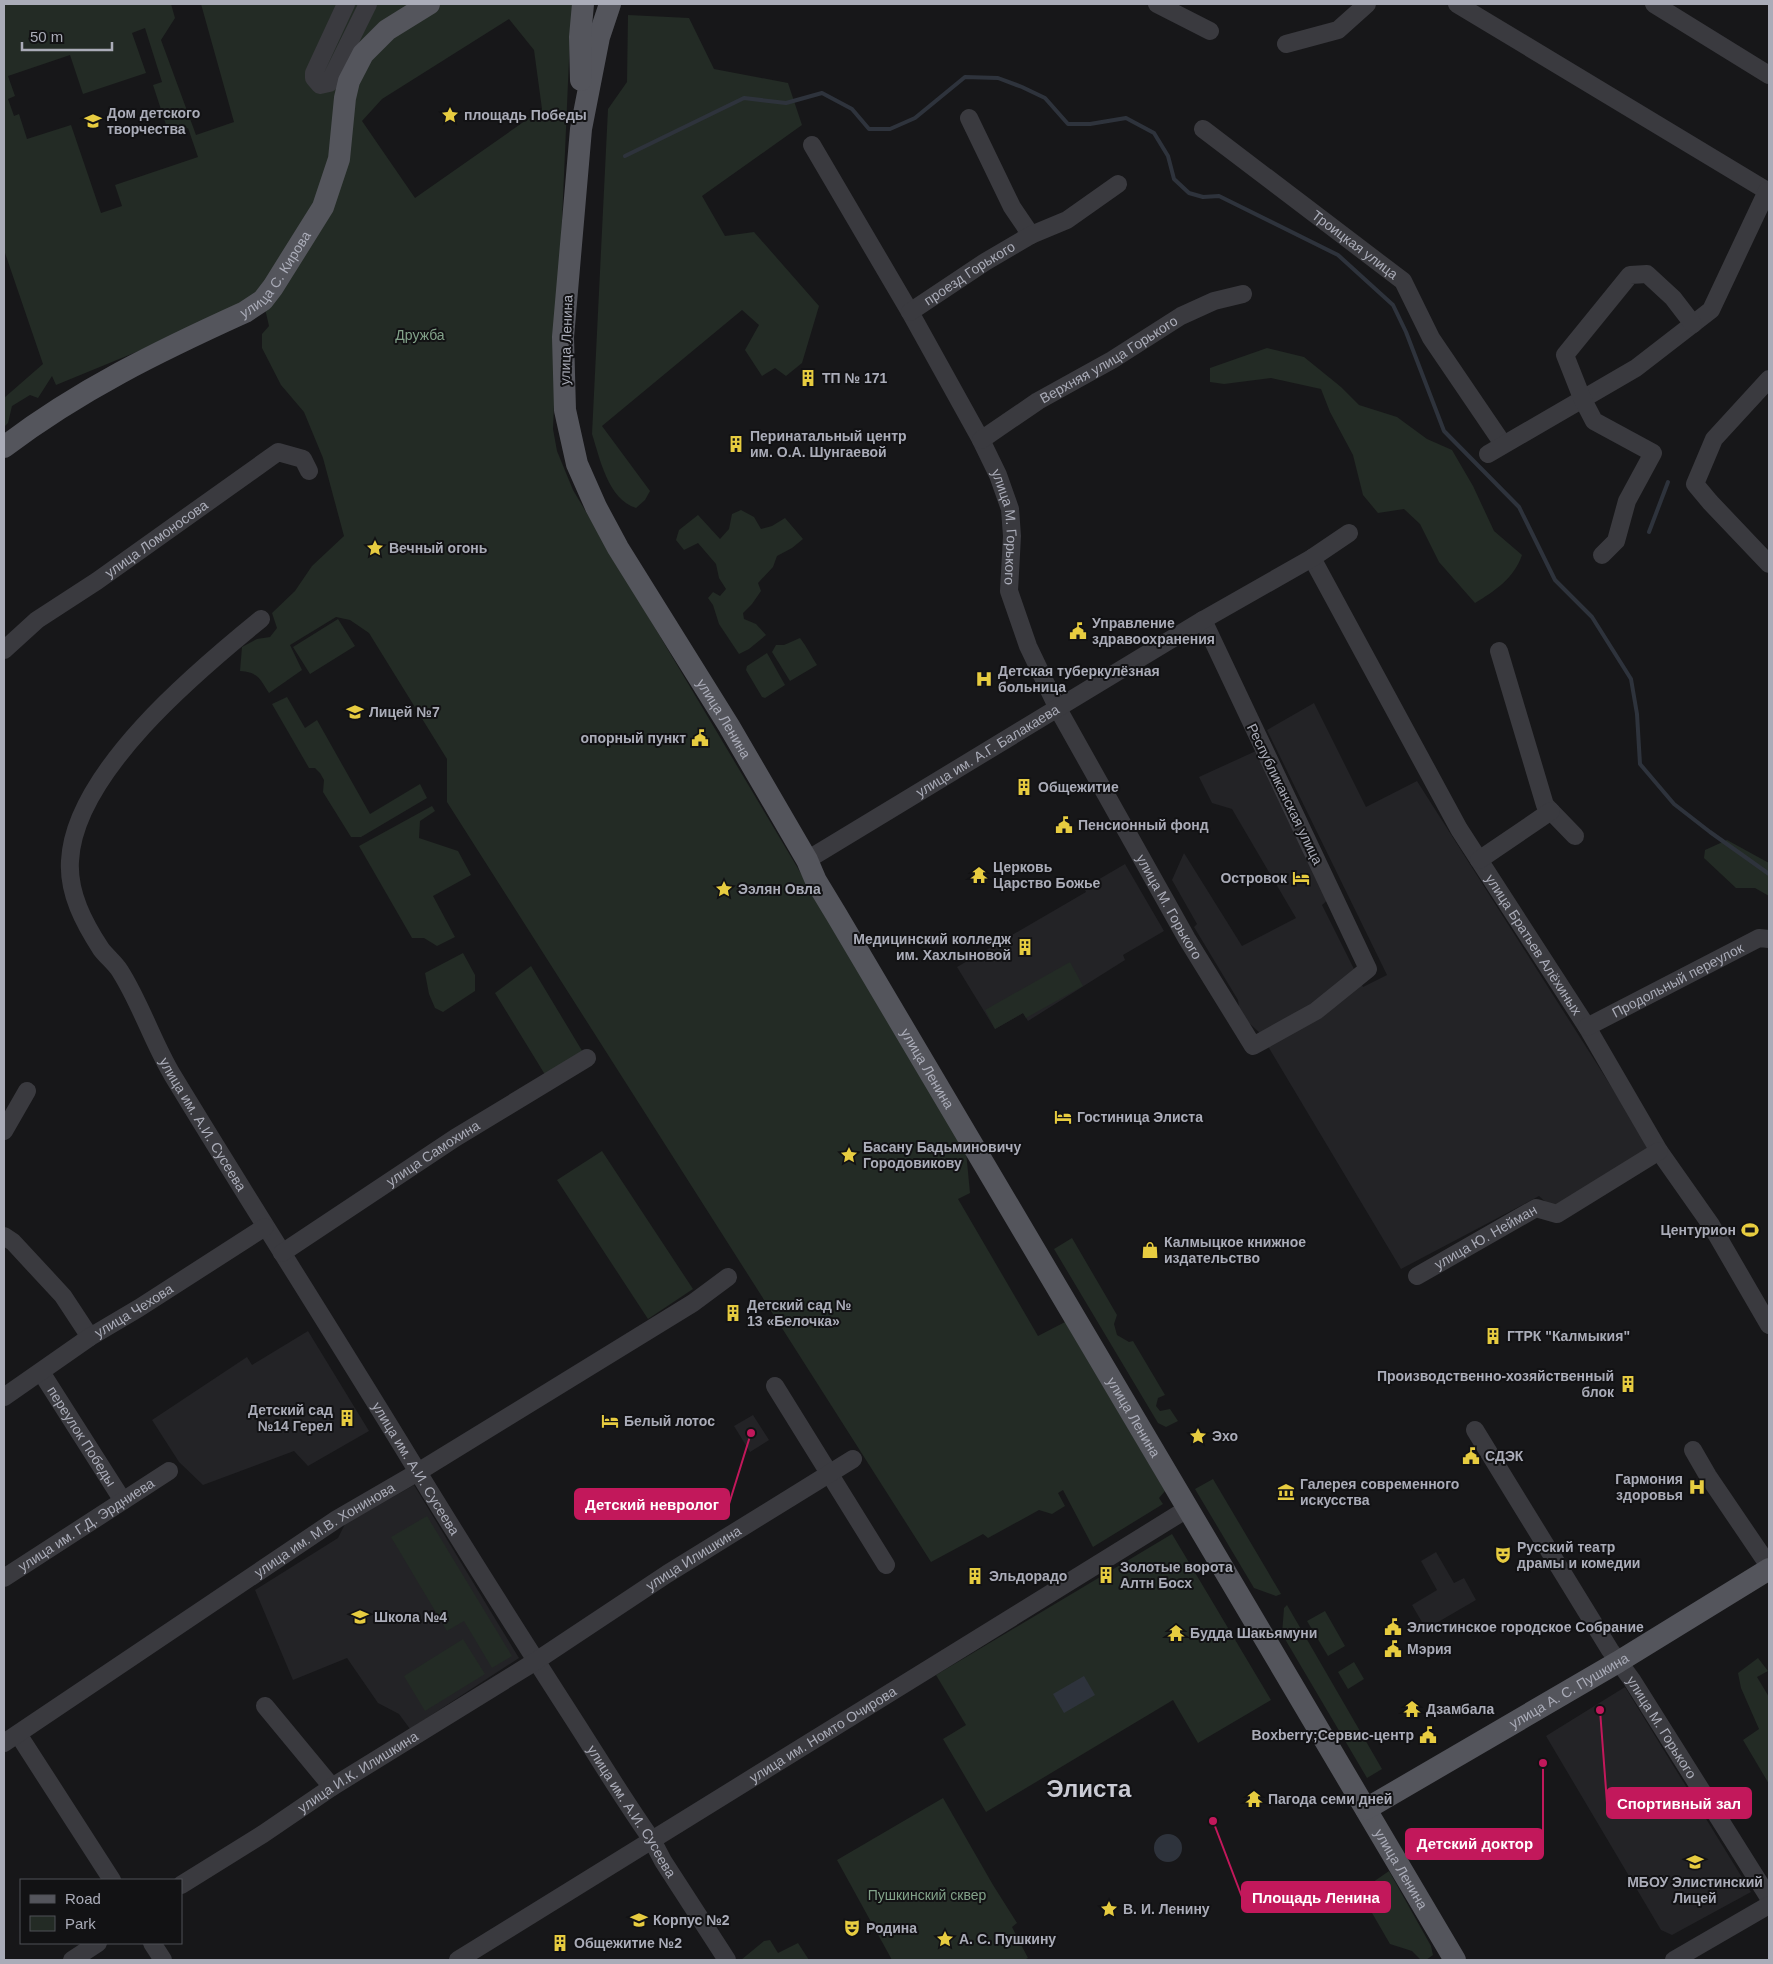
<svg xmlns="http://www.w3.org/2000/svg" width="1773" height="1964" font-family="Arial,sans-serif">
<rect width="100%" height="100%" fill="#171719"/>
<path fill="#232326" d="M1314 703 1366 807 1417 781 1651 1149 1552 1208 1539 1196 1401 1269 1260 1033 1240 1015 1238 1000 1194 927 1197 924 1172 880 1184 853 1242 946 1296 918 1232 809 1212 803 1199 777 1258 750 1330 898 1322 905 1363 987 1387 975 1267 730Z
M1125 864 1164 931 1123 955 1125 960 1028 1021 1023 1013 995 1029 957 967 1086 892 1084 888Z
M308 1331 369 1431 308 1466 294 1451 203 1485 179 1462 152 1420 247 1357 252 1365Z
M753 1415 769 1440 750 1452 734 1426Z
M414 1485 519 1658 410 1729 399 1714 378 1703 347 1658 293 1680 255 1590 338 1538 345 1524Z
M1436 1552 1454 1583 1464 1578 1476 1600 1426 1629 1412 1605 1437 1590 1421 1561Z
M1625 1687 1751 1892 1672 1935 1661 1930 1546 1736Z"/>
<path fill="#232b25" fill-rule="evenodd" d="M4 4H171L175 18 161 40 196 135 234 122 201 4H576L570 36 553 429 557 451 573 490 966 1151 970 1193 958 1199 1038 1336 1065 1322 1165 1491 1159 1498 1163 1504 1093 1547 1063 1490 1058 1493 1065 1506 1052 1514 1039 1510 988 1538 983 1534 931 1562 447 802V759L369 633 350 620 336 617 290 645 302 670 269 693C260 679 258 672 240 671L242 647 257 639 270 637 277 628 272 613 295 591 312 566 344 536 323 458 304 412 281 385 262 348V334L269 326 263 300 56 385 52 376 38 398 30 395 12 406 8 423 4 427V398L43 364 4 250ZM509 19 534 50 542 109 415 198 362 121 382 99ZM145 28 162 82 153 85 169 134 188 128 198 157 115 185 122 206 101 213 71 125 27 139 19 114 14 116 8 99 15 96 8 76 70 55 83 94 146 73 132 33Z
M628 15 689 18 714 69 788 83 802 125 702 196 725 236 754 232 819 306 802 363 786 376 775 368 762 376 745 350 759 325 742 310 602 426 650 491 645 500 636 508C608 499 600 459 592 434L608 109 627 82Z
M1267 348 1304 357 1341 387 1359 405 1397 417 1427 439 1452 450 1473 486 1494 531 1522 555C1514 578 1495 591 1475 603L1439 562 1420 524 1404 509 1378 513 1363 495 1353 455 1330 412 1321 389 1271 378 1224 384 1210 382V368Z
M741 510 754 517 761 529 772 526 785 518 803 539 792 548 777 556 773 567 758 583 761 591 752 604 743 613 744 619 756 624 766 635 749 649 739 654 719 624 713 605 708 598 713 592 720 596 726 589 719 578 716 564 698 543 684 550 676 540 679 530 698 515 720 539 729 529 732 514Z
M338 619 355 646 310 674 293 647Z
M800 638C807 647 811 656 817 665L790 681 772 652 776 645H784Z
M767 653 785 685 765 698 762 697 746 670 747 666Z
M287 697 305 728 317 720 370 814 420 784 427 798 361 837H351L323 792 324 780 320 773 315 768H309L272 704Z
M432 806 435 811 420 821 419 838 458 851 471 875 433 896 455 937 437 946 424 938H412L359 846Z
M1727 840 1769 863V896L1755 888H1736L1704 858 1705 850Z
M463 953 475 975V991L443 1012 435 1008 429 994 425 973Z
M1070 962 1083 986 1026 1018 1023 1013 995 1029 985 1010Z
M531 966 584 1054 553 1073H544L495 993Z
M602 1151 693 1289 648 1319 557 1180Z
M1072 1238 1117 1315 1114 1324 1117 1335 1129 1342 1133 1341 1165 1395 1158 1398 1156 1406 1160 1411 1170 1409 1178 1421 1166 1427 1158 1423 1054 1249Z
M1213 1479 1281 1594 1276 1596 1254 1588 1195 1489Z
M427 1516 512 1656 492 1668 464 1621 447 1631 391 1537Z
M1172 1534 1271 1700 1198 1743 1173 1700 986 1812 943 1739 966 1725 936 1675Z
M1287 1605 1382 1769 1367 1778 1282 1634 1284 1608Z
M1325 1611 1345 1646 1328 1656 1307 1621Z
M463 1639 485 1674 425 1711 404 1676Z
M1758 1658 1768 1671 1757 1677 1769 1697V1784L1743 1740 1759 1729 1741 1688 1738 1673Z
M1354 1662 1364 1679 1348 1689 1338 1672Z
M943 1798 993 1885 1017 1923 1012 1927 1028 1958 1024 1960H892L837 1860Z
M1389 1871 1431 1946 1433 1955 1426 1960H1421L1412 1951 1390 1944 1361 1894 1366 1887Z
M770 1940 778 1953 798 1943 809 1960H741L764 1941Z"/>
<path fill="#2e333c" d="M1084 1676 1095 1695 1064 1713 1053 1694Z
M1154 1848a14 14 0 1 1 28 0a14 14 0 1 1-28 0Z"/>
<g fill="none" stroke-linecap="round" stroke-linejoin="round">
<path stroke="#2e333c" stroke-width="4" d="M625 156 744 98 786 103 822 93 852 109 869 129H890L915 118 965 77 998 78 1022 87 1045 98 1068 124H1090L1126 118 1154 133 1168 156 1174 179 1189 193 1203 197 1219 196 1338 255 1393 305 1406 332 1444 431 1519 507 1555 580 1592 617 1631 679 1637 714 1640 764 1674 804 1710 832 1769 874
M1649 532 1668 482"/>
<g stroke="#3a3a3f" stroke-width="18">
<path d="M346 4 314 73V78L320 85 329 83 368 4"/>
<path d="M1157 4 1210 31"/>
<path d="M1457 4 1769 192"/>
<path d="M1654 4 1769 75"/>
<path d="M1286 44 1338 30 1367 4"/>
<path d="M969 118 1012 207 1031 235"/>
<path id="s1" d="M1203 129 1403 281 1431 338 1503 444"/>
<path id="s2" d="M812 145 910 312 981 440 998 475 1010 509 1012 536 1009 591 1028 646 1058 709 1187 939 1253 1046 1316 1011 1368 969 1203 620"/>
<path id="s3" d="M910 312 985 262 1031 235 1067 220 1118 184"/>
<path d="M1769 379 1714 439 1695 484 1710 502 1769 564"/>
<path id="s4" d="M981 440 1038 401 1112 360 1181 316 1214 301 1243 294"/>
<path d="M1488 454 1636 368 1711 310 1767 191"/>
<path d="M1602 555 1616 541 1627 501 1653 453 1594 421 1582 398 1565 355 1630 275 1647 274 1673 298 1693 324"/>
<path id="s5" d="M1312 558 1459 829 1587 1027 1659 1151 1711 1225 1769 1325"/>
<path id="s6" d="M261 619C197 671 74 773 70 861 68 893 84 923 101 949 107 957 115 963 120 971 141 1004 153 1043 173 1076 253 1208 336 1337 416 1469 468 1554 522 1639 576 1723 601 1762 625 1802 652 1840L663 1861 727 1960"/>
<path id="s7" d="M4 650 37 620 97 581 278 452 303 459 309 471"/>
<path d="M1499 651 1545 805 1575 836"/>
<path id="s8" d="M807 860 1203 620 1312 558 1349 533"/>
<path d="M1479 860 1551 811"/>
<path id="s9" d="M1587 1027 1759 938 1769 939"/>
<path d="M4 1131 27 1091"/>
<path d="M4 1236 13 1242 63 1296 90 1337"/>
<path id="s10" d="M282 1253 455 1138 587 1058"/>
<path id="s11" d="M1417 1276 1536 1208 1557 1214 1659 1151"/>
<path id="s12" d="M41 1372 123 1501"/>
<path d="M775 1386 886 1565"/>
<path id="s13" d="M4 1397 90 1337 139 1308 265 1227"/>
<path id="s14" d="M1475 1430 1610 1650 1632 1680 1769 1898"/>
<path d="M1693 1450 1708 1476 1769 1566"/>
<path id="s15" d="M4 1578 169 1471"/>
<path d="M265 1706 332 1787"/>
<path d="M18 1734 112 1880"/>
<path id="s16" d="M4 1743 337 1519 418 1472 693 1303 728 1277"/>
<path id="s17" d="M181 1885 263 1834 332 1787 536 1661 667 1574 853 1459"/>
<path d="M152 1943 163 1960"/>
<path d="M72 1960 98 1943"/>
<path id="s18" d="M458 1960 1187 1509"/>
<path d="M1674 1960 1769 1905"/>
</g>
<g stroke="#54555c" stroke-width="22">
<path id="s19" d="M610 4 599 37 581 129 563 337 565 410 577 464 596 507 618 548 729 726 807 860 816 881 836 914 1455 1960"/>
<path d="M581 80 580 37 583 4"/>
<path id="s20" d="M4 447C79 390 159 351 245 312L263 300 273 287 323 207 339 159 345 98 349 81 363 54 387 30 429 4"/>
<path id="s21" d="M1366 1809 1618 1662 1769 1569"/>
</g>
</g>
<defs>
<g id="sight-bare" transform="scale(1.35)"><path d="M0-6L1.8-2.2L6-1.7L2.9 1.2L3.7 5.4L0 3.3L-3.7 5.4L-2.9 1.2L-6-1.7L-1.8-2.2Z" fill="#e7cc40" stroke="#121214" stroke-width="2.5" paint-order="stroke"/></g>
<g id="school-bare" transform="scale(1.35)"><path d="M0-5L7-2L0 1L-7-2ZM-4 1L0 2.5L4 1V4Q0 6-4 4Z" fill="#e7cc40" stroke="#121214" stroke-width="2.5" paint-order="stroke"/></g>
<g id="building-bare" transform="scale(1.35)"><path d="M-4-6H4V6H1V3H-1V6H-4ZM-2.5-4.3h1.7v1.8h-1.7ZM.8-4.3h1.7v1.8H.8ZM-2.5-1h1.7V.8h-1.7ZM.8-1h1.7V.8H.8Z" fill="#e7cc40" stroke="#121214" stroke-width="2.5" paint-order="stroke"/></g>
<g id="civic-bare" transform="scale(1.35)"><path d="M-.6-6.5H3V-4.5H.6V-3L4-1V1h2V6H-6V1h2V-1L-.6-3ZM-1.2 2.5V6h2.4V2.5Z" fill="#e7cc40" stroke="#121214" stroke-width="2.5" paint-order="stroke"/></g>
<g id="hospital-bare" transform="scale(1.35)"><path d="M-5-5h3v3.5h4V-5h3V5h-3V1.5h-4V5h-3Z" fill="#e7cc40" stroke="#121214" stroke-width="2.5" paint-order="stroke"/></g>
<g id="university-bare" transform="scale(1.35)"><path d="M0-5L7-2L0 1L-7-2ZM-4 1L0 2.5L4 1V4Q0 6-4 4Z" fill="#e7cc40" stroke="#121214" stroke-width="2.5" paint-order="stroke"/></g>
<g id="temple-bare" transform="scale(1.35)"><path d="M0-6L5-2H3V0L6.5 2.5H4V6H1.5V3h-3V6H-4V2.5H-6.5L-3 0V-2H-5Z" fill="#e7cc40" stroke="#121214" stroke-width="2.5" paint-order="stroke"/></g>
<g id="hotel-bare" transform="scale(1.35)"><path d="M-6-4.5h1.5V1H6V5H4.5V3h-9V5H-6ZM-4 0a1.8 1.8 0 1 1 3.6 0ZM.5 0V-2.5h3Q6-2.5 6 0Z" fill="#e7cc40" stroke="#121214" stroke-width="2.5" paint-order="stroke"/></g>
<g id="stadium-bare" transform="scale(1.35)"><path d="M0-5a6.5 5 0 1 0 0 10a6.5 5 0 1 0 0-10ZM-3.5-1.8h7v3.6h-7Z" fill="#e7cc40" stroke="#121214" stroke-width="2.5" paint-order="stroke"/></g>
<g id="shop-bare" transform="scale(1.35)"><path d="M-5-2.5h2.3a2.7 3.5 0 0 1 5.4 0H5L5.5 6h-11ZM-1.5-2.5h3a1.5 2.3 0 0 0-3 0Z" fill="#e7cc40" stroke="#121214" stroke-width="2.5" paint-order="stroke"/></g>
<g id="museum-bare" transform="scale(1.35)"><path d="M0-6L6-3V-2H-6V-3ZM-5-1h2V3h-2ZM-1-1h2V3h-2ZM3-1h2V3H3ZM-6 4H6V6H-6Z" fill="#e7cc40" stroke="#121214" stroke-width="2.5" paint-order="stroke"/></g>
<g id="theatre-bare" transform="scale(1.35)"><path d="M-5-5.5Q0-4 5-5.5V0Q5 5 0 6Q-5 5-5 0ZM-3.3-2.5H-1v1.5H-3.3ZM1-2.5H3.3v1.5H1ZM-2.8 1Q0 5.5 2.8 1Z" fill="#e7cc40" stroke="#121214" stroke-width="2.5" paint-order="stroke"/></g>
</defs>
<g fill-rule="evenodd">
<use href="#sight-bare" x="450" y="115"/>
<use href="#school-bare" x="93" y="121"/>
<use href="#building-bare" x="808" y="378"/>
<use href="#building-bare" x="736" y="444"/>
<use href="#sight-bare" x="375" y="548"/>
<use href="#civic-bare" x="1078" y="631"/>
<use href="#hospital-bare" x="984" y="679"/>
<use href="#university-bare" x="355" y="712"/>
<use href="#civic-bare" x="700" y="738"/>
<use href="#building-bare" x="1024" y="787"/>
<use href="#civic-bare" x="1064" y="825"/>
<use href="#temple-bare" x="979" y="875"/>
<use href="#hotel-bare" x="1301" y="878"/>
<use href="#sight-bare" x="724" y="889"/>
<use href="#building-bare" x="1025" y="947"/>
<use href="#hotel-bare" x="1063" y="1117"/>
<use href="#sight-bare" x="849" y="1155"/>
<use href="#stadium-bare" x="1750" y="1230"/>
<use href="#shop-bare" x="1150" y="1250"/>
<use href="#building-bare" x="733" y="1313"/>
<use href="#building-bare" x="1493" y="1336"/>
<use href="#building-bare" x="1628" y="1384"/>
<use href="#building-bare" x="347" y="1418"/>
<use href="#hotel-bare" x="610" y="1421"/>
<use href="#sight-bare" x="1198" y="1436"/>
<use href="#civic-bare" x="1471" y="1456"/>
<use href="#hospital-bare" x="1697" y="1487"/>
<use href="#museum-bare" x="1286" y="1492"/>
<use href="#theatre-bare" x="1503" y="1555"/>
<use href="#building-bare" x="1106" y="1575"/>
<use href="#building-bare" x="975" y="1576"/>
<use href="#school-bare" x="360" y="1617"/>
<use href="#civic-bare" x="1393" y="1627"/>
<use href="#temple-bare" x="1176" y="1633"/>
<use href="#civic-bare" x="1393" y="1649"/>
<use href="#temple-bare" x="1412" y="1709"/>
<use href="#civic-bare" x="1428" y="1735"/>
<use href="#temple-bare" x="1254" y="1799"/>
<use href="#school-bare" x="1695" y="1862"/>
<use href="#sight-bare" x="1109" y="1909"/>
<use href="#university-bare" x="639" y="1920"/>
<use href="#theatre-bare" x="852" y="1928"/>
<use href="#sight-bare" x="945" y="1939"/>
<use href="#building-bare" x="560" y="1943"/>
</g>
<g text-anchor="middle" stroke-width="4" stroke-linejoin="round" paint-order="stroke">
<g font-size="14" font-weight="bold" fill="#aaacb8" stroke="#121214" text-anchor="start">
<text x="107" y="118">Дом детского<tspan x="107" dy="16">творчества</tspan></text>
<text x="464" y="120">площадь Победы</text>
<text x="822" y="383">ТП № 171</text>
<text x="750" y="441">Перинатальный центр<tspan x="750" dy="16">им. О.А. Шунгаевой</tspan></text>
<text x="389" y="553">Вечный огонь</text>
<text x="1092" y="628">Управление<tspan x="1092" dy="16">здравоохранения</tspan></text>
<text x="998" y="676">Детская туберкулёзная<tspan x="998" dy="16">больница</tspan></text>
<text x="369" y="717">Лицей №7</text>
<text x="686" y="743" text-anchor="end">опорный пункт</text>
<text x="1038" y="792">Общежитие</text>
<text x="1078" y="830">Пенсионный фонд</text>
<text x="993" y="872">Церковь<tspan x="993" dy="16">Царство Божье</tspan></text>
<text x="1287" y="883" text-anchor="end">Островок</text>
<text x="738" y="894">Ээлян Овла</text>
<text x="1011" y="944" text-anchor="end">Медицинский колледж<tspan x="1011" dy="16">им. Хахлыновой</tspan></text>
<text x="1077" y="1122">Гостиница Элиста</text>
<text x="863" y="1152">Басану Бадьминовичу<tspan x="863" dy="16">Городовикову</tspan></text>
<text x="1736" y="1235" text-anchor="end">Центурион</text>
<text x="1164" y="1247">Калмыцкое книжное<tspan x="1164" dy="16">издательство</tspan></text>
<text x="747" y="1310">Детский сад №<tspan x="747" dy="16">13 «Белочка»</tspan></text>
<text x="1507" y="1341">ГТРК "Калмыкия"</text>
<text x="1614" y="1381" text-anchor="end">Производственно-хозяйственный<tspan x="1614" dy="16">блок</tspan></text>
<text x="333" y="1415" text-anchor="end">Детский сад<tspan x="333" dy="16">№14 Герел</tspan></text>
<text x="624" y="1426">Белый лотос</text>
<text x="1212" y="1441">Эхо</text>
<text x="1485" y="1461">СДЭК</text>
<text x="1683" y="1484" text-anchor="end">Гармония<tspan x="1683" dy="16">здоровья</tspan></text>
<text x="1300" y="1489">Галерея современного<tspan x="1300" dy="16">искусства</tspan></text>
<text x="1517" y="1552">Русский театр<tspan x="1517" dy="16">драмы и комедии</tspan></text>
<text x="1120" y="1572">Золотые ворота<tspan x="1120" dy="16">Алтн Босх</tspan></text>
<text x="989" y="1581">Эльдорадо</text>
<text x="374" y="1622">Школа №4</text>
<text x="1407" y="1632">Элистинское городское Собрание</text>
<text x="1190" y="1638">Будда Шакьямуни</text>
<text x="1407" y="1654">Мэрия</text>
<text x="1426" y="1714">Дзамбала</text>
<text x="1414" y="1740" text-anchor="end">Boxberry;Сервис-центр</text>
<text x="1268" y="1804">Пагода семи дней</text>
<text x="1695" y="1887" text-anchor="middle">МБОУ Элистинский<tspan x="1695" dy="16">Лицей</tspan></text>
<text x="1123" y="1914">В. И. Ленину</text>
<text x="653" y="1925">Корпус №2</text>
<text x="866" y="1933">Родина</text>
<text x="959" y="1944">А. С. Пушкину</text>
<text x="574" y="1948">Общежитие №2</text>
</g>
<g font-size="14" fill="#aaacb8" stroke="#121214">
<text dy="5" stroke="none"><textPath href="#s1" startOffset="191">Троицкая улица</textPath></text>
<text dy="5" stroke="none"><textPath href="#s20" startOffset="326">улица С. Кирова</textPath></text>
<text dy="5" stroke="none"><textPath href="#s3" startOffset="71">проезд Горького</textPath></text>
<text transform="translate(566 340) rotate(-88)" y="5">улица Ленина</text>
<text dy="5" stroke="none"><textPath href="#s4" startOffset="151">Верхняя улица Горького</textPath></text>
<text dy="5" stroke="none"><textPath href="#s2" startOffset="432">улица М. Горького</textPath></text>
<text dy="5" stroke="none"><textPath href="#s7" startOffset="189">улица Ломоносова</textPath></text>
<text dy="5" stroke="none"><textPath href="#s19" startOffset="760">улица Ленина</textPath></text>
<text dy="5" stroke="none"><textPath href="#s8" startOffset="211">улица им. А.Г. Балакаева</textPath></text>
<text transform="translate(1285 794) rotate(64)" y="5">Республиканская улица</text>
<text dy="5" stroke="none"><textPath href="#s2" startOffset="852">улица М. Горького</textPath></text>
<text dy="5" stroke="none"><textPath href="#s5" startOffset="446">улица Братьев Алёхиных</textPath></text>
<text dy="5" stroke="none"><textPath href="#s9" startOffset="102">Продольный переулок</textPath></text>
<text dy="5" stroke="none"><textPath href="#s19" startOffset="1165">улица Ленина</textPath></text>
<text dy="5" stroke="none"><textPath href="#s6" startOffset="614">улица им. А.И. Сусеева</textPath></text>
<text dy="5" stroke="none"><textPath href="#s10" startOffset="181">улица Самохина</textPath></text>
<text dy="5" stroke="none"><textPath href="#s11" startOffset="79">улица Ю. Нейман</textPath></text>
<text dy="5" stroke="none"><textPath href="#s13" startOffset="156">улица Чехова</textPath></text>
<text dy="5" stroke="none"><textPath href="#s19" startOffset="1570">улица Ленина</textPath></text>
<text dy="5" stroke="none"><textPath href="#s12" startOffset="76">переулок Победы</textPath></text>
<text dy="5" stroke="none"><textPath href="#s6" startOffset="1019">улица им. А.И. Сусеева</textPath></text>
<text dy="5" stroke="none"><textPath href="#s15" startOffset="98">улица им. Г.Д. Эрдниева</textPath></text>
<text dy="5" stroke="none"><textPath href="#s16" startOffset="385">улица им. М.В. Хонинова</textPath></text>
<text dy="5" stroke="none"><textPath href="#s17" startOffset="608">улица Илишкина</textPath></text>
<text dy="5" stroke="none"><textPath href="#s21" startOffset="235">улица А. С. Пушкина</textPath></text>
<text dy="5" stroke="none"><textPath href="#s14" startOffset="351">улица М. Горького</textPath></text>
<text dy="5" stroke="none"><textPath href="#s18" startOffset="429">улица им. Номто Очирова</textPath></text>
<text dy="5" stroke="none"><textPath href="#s17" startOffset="210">улица И.К. Илишкина</textPath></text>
<text dy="5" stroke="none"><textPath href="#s6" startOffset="1424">улица им. А.И. Сусеева</textPath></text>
<text dy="5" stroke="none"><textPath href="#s19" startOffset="2095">улица Ленина</textPath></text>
</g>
<g font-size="14" fill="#82a289" stroke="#121214">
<text x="420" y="340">Дружба</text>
<text x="927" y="1900">Пушкинский сквер</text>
</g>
<g font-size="24" font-weight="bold" fill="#cacbd4" stroke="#121214">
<text x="1089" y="1797">Элиста</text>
</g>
</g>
<path fill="none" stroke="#c2185b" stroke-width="2" d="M751 1433L729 1504M1600 1710L1607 1803M1543 1763L1543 1844M1213 1821L1242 1897"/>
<g fill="#c2185b" stroke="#121214" stroke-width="2">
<circle cx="751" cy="1433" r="5"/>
<circle cx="1600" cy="1710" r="5"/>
<circle cx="1543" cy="1763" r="5"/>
<circle cx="1213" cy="1821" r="5"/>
</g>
<g fill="#c2185b" stroke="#c2185b" stroke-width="2">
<rect x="575" y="1489" width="154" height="30" rx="5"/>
<rect x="1607" y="1788" width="144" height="30" rx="5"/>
<rect x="1406" y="1829" width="137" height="30" rx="5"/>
<rect x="1242" y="1882" width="148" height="30" rx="5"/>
</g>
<g font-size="15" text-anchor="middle" font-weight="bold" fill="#fff">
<text x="652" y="1510">Детский невролог</text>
<text x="1679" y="1809">Спортивный зал</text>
<text x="1475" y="1849">Детский доктор</text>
<text x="1316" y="1903">Площадь Ленина</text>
</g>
<rect width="1773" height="1964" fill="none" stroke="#aaacb8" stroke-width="10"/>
<rect x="20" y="1879" width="162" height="65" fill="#121214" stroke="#4f5056"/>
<rect x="30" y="1895" width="25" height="8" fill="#54555c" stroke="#4f5056"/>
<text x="65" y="1904" font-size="15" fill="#aaacb8">Road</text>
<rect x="30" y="1916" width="25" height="15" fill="#232b25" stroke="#4f5056"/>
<text x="65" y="1929" font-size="15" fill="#aaacb8">Park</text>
<path d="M22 42v8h90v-8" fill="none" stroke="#aaacb8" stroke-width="2.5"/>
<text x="30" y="42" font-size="15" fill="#aaacb8" stroke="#121214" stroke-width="4" paint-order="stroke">50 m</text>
</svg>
